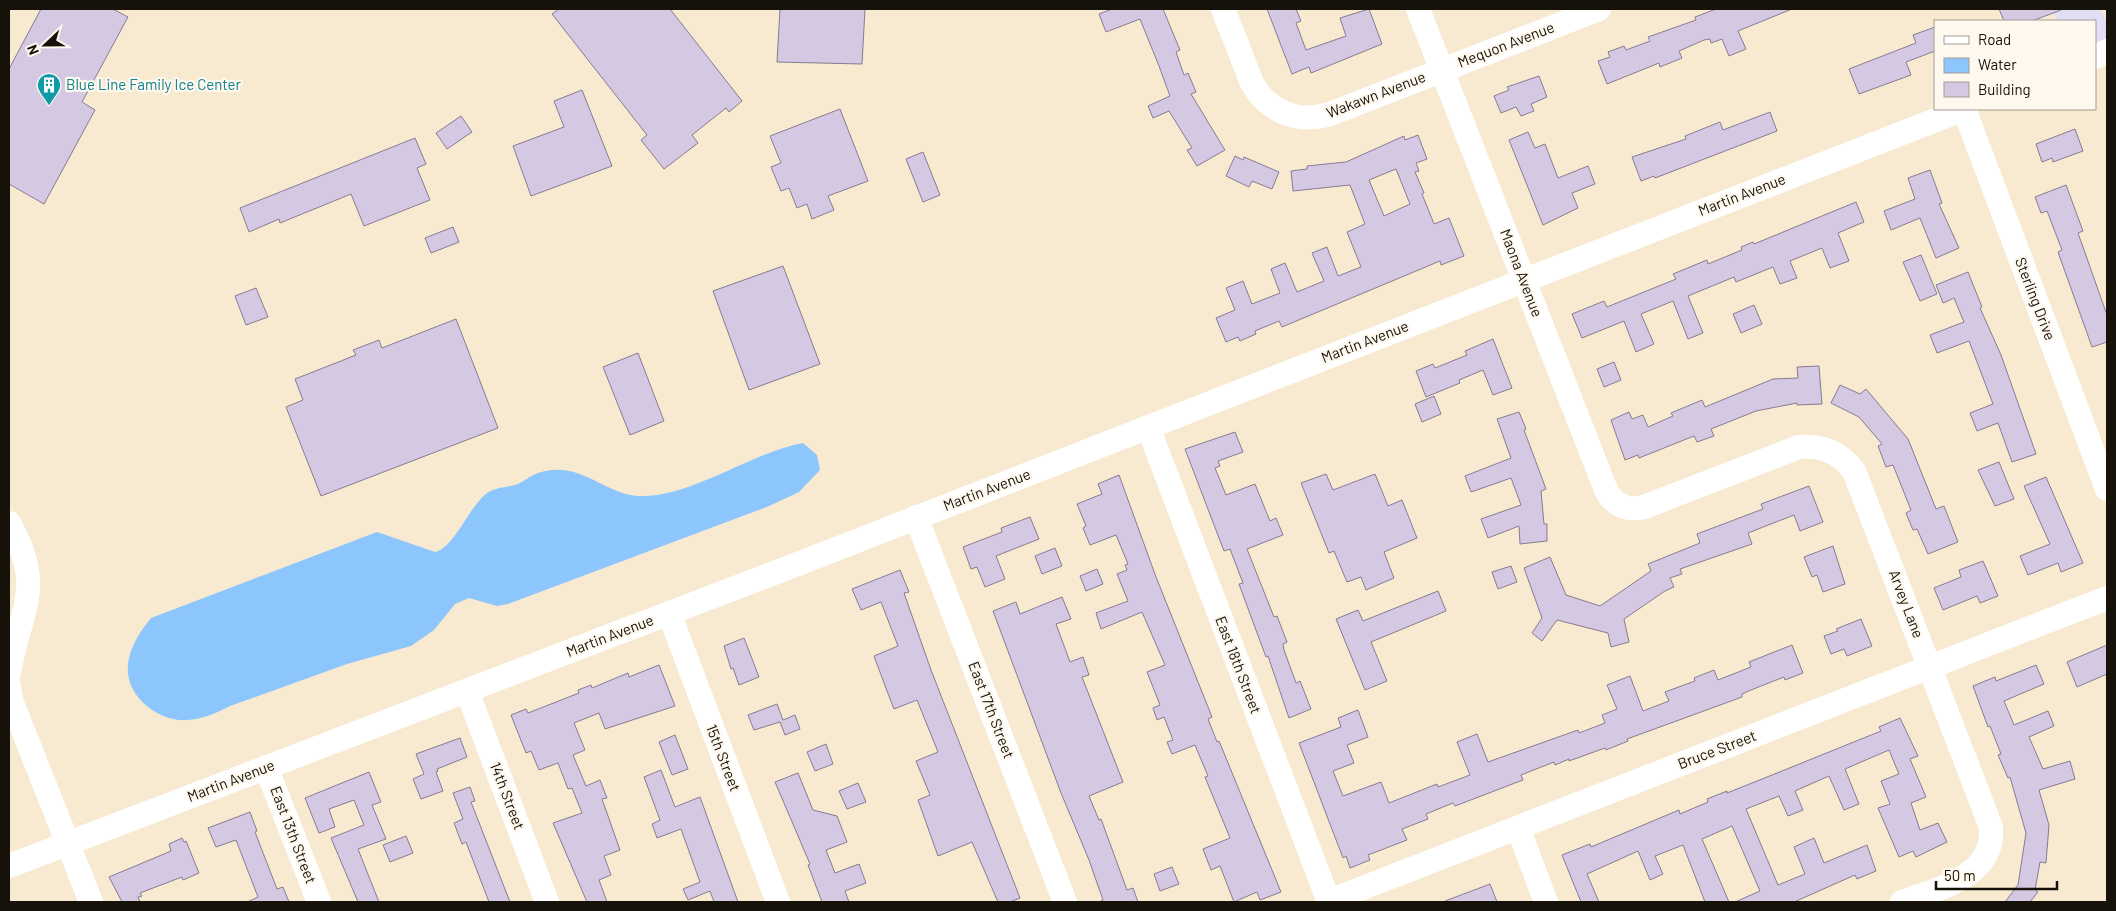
<svg xmlns="http://www.w3.org/2000/svg" width="2116" height="911" font-family="Barlow,sans-serif">
<rect width="100%" height="100%" fill="#f8ead0"/>
<path fill="#e2def5" d="M2052 9H2101L2107 24V51L2095 57V21H2057Z"/>
<path fill="#8dc6fc" d="M803 443 817 455 820 470 799 492 767 507 508 604 497 606 469 598 455 604 434 630 411 646 347 664 230 706C217 713 203 719 187 720 173 721 160 716 148 707 115 680 127 647 151 618L377 532 435 552C454 548 469 507 486 494 496 486 508 488 518 484 525 481 531 475 538 473 583 458 604 498 646 496 696 494 753 452 803 443Z"/>
<path fill="#d5c8e2" stroke="#877b92" fill-rule="evenodd" d="M41 9H113L128 17 82 102 95 110 44 204 9 184V69Z
M559 9H670L742 101 729 112 726 108 692 135 698 143 664 169 641 140 647 135 552 14Z
M780 9H865L862 64 777 62Z
M1112 9H1163L1180 50 1176 52 1184 75 1188 73 1196 92 1191 94 1225 150 1197 166 1187 150 1192 148 1169 111 1153 118 1148 106 1170 96 1159 66 1140 19 1106 32 1099 14Z
M1267 9H1296L1301 21 1296 23 1306 50 1346 36 1340 18 1369 9 1382 44 1311 73 1309 67 1292 74Z
M1716 9H1792L1738 31 1746 49 1729 56 1722 39 1711 43 1710 39 1704 40 1679 51 1682 58 1660 67 1659 63 1607 84 1598 61 1610 57 1608 52 1624 46 1626 50 1650 41 1648 37 1696 20 1695 17Z
M1999 9H2061V10L2032 21H2004Z
M1935 27V51L1906 62 1911 75 1859 94 1849 69 1916 43 1913 35Z
M1539 76 1547 97 1531 104 1534 111 1521 116 1516 107 1501 113 1494 96 1509 90 1507 87Z
M582 90 612 166 531 196 513 146 564 127 554 101Z
M840 109 868 181 828 196 834 210 812 219 807 204 797 208 789 188 781 191 771 167 781 163 770 136Z
M1770 112 1777 131 1655 178 1654 176 1641 181 1632 157 1686 139 1685 136 1720 122 1723 130Z
M461 116 472 132 447 149 436 133Z
M2075 129 2083 151 2053 162 2052 158 2042 162 2036 144Z
M1528 132 1535 148 1545 144 1558 178 1588 166 1595 184 1572 193 1578 208 1543 225 1509 140Z
M1418 135 1427 159 1416 163 1419 171 1415 172 1424 193 1422 194 1434 224 1449 218 1464 256 1441 265 1440 261 1282 327 1279 321 1255 331 1256 334 1240 341 1238 337 1226 342 1216 318 1235 310 1226 288 1243 281 1252 304 1280 293 1271 269 1285 263 1297 292 1324 281 1312 253 1327 247 1338 276 1361 267 1347 232 1365 224 1350 185 1293 191 1291 171 1307 169V166L1346 162 1404 136 1405 140ZM1396 169 1410 204 1384 216 1369 180Z
M415 138 426 164 417 168 430 200 364 226 351 194 280 223 279 219 249 232 240 208Z
M923 152 940 195 923 202 906 159Z
M1235 156 1243 160 1244 157 1279 172 1272 189 1252 181 1249 187 1226 176Z
M1930 170 1942 203 1939 204 1959 248 1936 258 1920 218 1891 230 1884 211 1915 199 1908 178Z
M2066 185 2083 231 2078 233 2107 315V342L2092 347 2058 252 2062 250 2047 211 2041 213 2035 197Z
M1856 202 1864 222 1838 233 1849 261 1830 268 1822 248 1790 261 1797 278 1780 284 1773 267 1736 282 1734 277 1688 296 1703 333 1688 339 1673 301 1641 314 1654 344 1636 352 1624 321 1582 338 1572 314 1604 301 1607 307 1676 279 1673 274 1707 260 1708 264 1742 250 1741 247 1753 242 1754 244Z
M453 227 459 242 431 253 425 238Z
M1921 255 1937 294 1920 301 1903 262Z
M783 266 820 364 749 390 713 291Z
M1968 272 1982 307 1980 308 2001 355 2036 454 2012 462 1998 423 1977 431 1970 413 1993 404 1969 341 1937 353 1930 335 1964 322 1954 298 1943 303 1936 285Z
M256 288 268 317 246 325 235 296Z
M1754 305 1762 324 1741 333 1733 314Z
M456 319 498 428 321 496 286 407 303 400 295 379 356 355 353 350 379 340 382 348Z
M1493 339 1512 388 1493 395 1483 370 1459 380 1460 383 1426 397 1416 371 1433 364 1435 368 1467 355 1465 351Z
M638 353 664 421 630 435 603 367Z
M1614 362 1621 380 1604 387 1597 369Z
M1819 366 1822 404 1797 405V403L1756 411 1711 429 1714 436 1697 442 1694 436 1639 458 1638 455 1625 460 1611 420 1629 412 1632 419 1643 415 1648 427 1673 416 1671 413 1702 400 1705 407 1773 379 1798 378 1797 367Z
M1840 385 1860 394 1866 389 1908 439 1936 509 1944 506 1958 542 1928 554 1917 529 1913 530 1906 513 1911 510 1893 465 1886 467 1878 446 1882 444 1859 417 1831 403Z
M1434 396 1441 414 1422 422 1415 404Z
M1519 412 1526 429 1524 430 1546 489 1541 491 1544 524H1547V541L1520 544 1519 526 1488 538 1481 519 1521 505 1511 478 1471 492 1465 476 1511 458 1497 419Z
M1235 432 1243 452 1218 461 1220 466 1215 468 1226 495 1255 484 1270 521 1276 518 1283 535 1247 549 1274 617 1277 616 1287 642 1283 644 1284 650 1296 683 1300 681 1311 709 1289 718 1268 656 1266 657 1250 614 1239 584 1243 583 1230 549 1224 551 1185 449Z
M1999 462 2014 499 1995 506 1978 470Z
M1326 474 1333 490 1375 474 1388 506 1402 500 1417 538 1384 552 1394 578 1366 590 1361 577 1347 582 1334 551 1329 553 1301 483Z
M1119 475 1156 577 1212 717 1208 719 1217 742 1219 741 1281 892 1260 900 1257 892 1234 902 1220 866 1211 870 1203 849 1230 838 1205 777 1208 776 1195 745 1172 754 1167 742 1173 740 1164 717 1157 720 1153 708 1160 705 1147 672 1165 665 1142 612 1101 629 1096 613 1128 601 1117 574 1127 570 1125 565 1128 564 1116 535 1090 545 1083 528 1086 526 1077 504 1102 494 1098 484Z
M2046 477 2083 563 2061 572 2058 563 2028 575 2020 556 2050 544 2024 486Z
M1809 486 1823 522 1800 531 1794 515 1748 533 1752 544 1680 569 1682 574 1670 578 1674 587 1665 591 1624 619 1629 642 1611 647 1608 633 1557 620 1542 641 1532 633 1542 618 1524 568 1550 557 1566 595 1600 606 1651 571 1648 564 1700 543 1697 534 1763 509 1761 504Z
M1030 517 1039 539 996 556 1005 579 985 587 977 567 971 569 963 547 1002 532 1001 528Z
M1833 546 1845 584 1823 592 1817 575 1812 577 1804 557Z
M1055 548 1062 566 1042 574 1035 556Z
M1983 561 1998 596 1980 603 1977 596 1943 610 1934 588 1961 577 1959 570Z
M1511 566 1517 582 1498 589 1492 572Z
M1097 569 1103 584 1086 591 1080 576Z
M900 570 909 592 904 593 931 670 1020 898 1010 902H998L972 842 938 856 918 800 930 795 916 761 938 752 917 700 894 709 887 691 874 656 898 646 881 602 861 610 852 589Z
M1438 591 1446 611 1371 642 1387 681 1365 690 1336 619 1358 610 1363 621Z
M1062 597 1071 619 1056 624 1070 662 1083 657 1089 675 1082 677 1123 782 1089 796 1099 820 1101 819 1127 890 1133 888 1138 902H1099L1103 900 1089 860 1061 793 993 611 1016 602 1020 614Z
M1861 619 1872 646 1847 656 1844 649 1831 654 1824 636 1838 631 1836 629Z
M744 638 759 677 739 685 733 668 731 669 724 646Z
M1792 645 1803 673 1785 680 1784 677 1751 690 1742 694V697L1627 739 1628 741 1606 750 1605 748 1569 761V759L1555 765 1554 762 1521 775 1523 780 1455 806 1453 803 1426 814 1428 819 1402 829 1407 840 1368 855 1370 860 1350 868 1346 856 1343 858 1299 743 1341 727 1338 718 1358 710 1368 737 1347 745 1354 763 1333 771 1343 796 1381 782 1389 803 1437 784 1438 787 1470 775 1457 742 1477 734 1488 762 1578 730 1579 733 1605 723 1602 715 1617 709 1607 685 1630 676 1643 711 1669 701 1665 692 1695 681 1694 678 1714 670 1718 680 1751 667 1749 662Z
M2107 645V674L2077 687 2067 662Z
M659 665 675 706 605 729 599 713 574 723 585 750 573 755 586 786 600 780 607 798 602 799 620 850 604 856 611 875 599 880 607 902H587L553 823 582 813 572 788 568 789 558 763 539 770 531 751 526 753 511 715 526 709 528 713 579 693 578 690 591 685 592 688 628 673 629 677Z
M2036 665 2044 684 2004 701 2014 725 2048 711 2054 726 2029 737 2043 769 2070 761 2075 779 2039 790 2049 825 2046 863 2040 862 2035 890 2038 892 2030 902H2005L2018 885 2026 833 2010 777 2008 778 1998 755 2001 754 1990 726 1988 727 1973 686 1995 677 1996 681Z
M777 704 783 720 795 715 800 729 785 735 780 722 754 730 748 715Z
M1900 718 1918 756 1910 759 1926 797 1911 803 1920 830 1938 823 1947 842 1916 857 1913 851 1899 857 1878 808 1890 804 1881 781 1899 774 1889 750 1845 769 1859 804 1844 810 1829 776 1795 791 1803 810 1788 816 1779 796 1746 809 1778 885 1805 874 1794 847 1814 838 1824 863 1867 845 1876 871 1857 879 1855 875 1794 902H1735L1760 891 1732 826 1702 839 1729 902H1705L1683 845 1655 856 1663 874 1650 880 1638 851 1587 874 1599 902H1581L1562 855 1590 844 1591 847 1679 810 1680 814 1708 802 1707 799 1727 791V793L1777 773 1881 731 1879 727Z
M675 735 688 769 672 775 659 742Z
M460 738 467 757 437 769 438 771 436 772 443 791 421 799 413 779 424 774 416 754Z
M826 744 833 764 815 771 807 752Z
M661 770 675 807 700 797 738 902H714L710 891 688 900 683 889 700 882 681 829 657 838 652 824 660 820 644 777Z
M369 772 381 802 372 805 386 839 358 849 379 902H358L331 838 364 825 354 800 329 809 335 827 319 833 305 798Z
M798 773 813 810 837 816 847 842 826 850 835 873 859 864 866 883 845 891 849 902H822L808 865 810 864 775 782Z
M858 783 866 802 847 809 839 791Z
M470 787 475 801 471 802 510 902H489L466 842 462 844 454 823 463 819 453 793Z
M250 812 257 831 255 832 277 889 283 887 289 902H247L258 897 236 840 216 847 208 828Z
M406 836 413 853 390 862 383 845Z
M182 838 184 842 186 841 199 873 183 880 182 877 140 893 142 896 138 897 140 902H122L109 877 171 851 169 844Z
M1172 867 1179 884 1160 891 1154 874Z
M1490 884 1497 902H1446L1445 901Z"/>
<g fill="none" stroke-linecap="round" stroke-linejoin="round">
<path stroke="#fff" stroke-width="24" d="M1223 9 1252 83C1268 112 1298 124 1330 114L1599 9
M1418 9 1606 490C1614 506 1628 511 1644 507L1799 447C1822 445 1840 452 1854 471L1991 827C1995 877 1939 888 1902 902
M2095 57 2107 51
M1964 109 2107 489
M1148 427 1329 902
M916 517 1065 902
M9 523C46 589 20 607 9 673
M669 613 778 902
M9 686 11 700 91 902
M467 691 547 902
M266 767 319 902
M1518 828 1546 902
M9 866 790 567 1964 109
M1327 902 2107 598"/>
</g>
<defs>
<g id="building-pin" transform="scale(1.25)"><path d="M0 17L-7.5 6A9.5 9.5 0 1 1 7.5 6Z" fill="#0f9aa8" stroke="#fef8ee"/><path d="M-4-6H4V6H1V3H-1V6H-4ZM-2.5-4.3h1.7v1.8h-1.7ZM.8-4.3h1.7v1.8H.8ZM-2.5-1h1.7V.8h-1.7ZM.8-1h1.7V.8H.8Z" fill="#fff"/></g>
</defs>
<g fill-rule="evenodd">
<use href="#building-pin" x="49" y="85"/>
</g>
<g text-anchor="middle" stroke-width="4.5" stroke-linejoin="round" paint-order="stroke">
<g font-size="15" fill="#171209" stroke="#fef8ee">
<text transform="translate(1506 45) rotate(-21)" y="5">Mequon Avenue</text>
<text transform="translate(1376 95) rotate(-21)" y="5">Wakawn Avenue</text>
<text transform="translate(1742 195) rotate(-21)" y="5">Martin Avenue</text>
<text transform="translate(1521 273) rotate(69)" y="5">Maona Avenue</text>
<text transform="translate(2035 299) rotate(69)" y="5">Sterling Drive</text>
<text transform="translate(1365 342) rotate(-21)" y="5">Martin Avenue</text>
<text transform="translate(987 490) rotate(-21)" y="5">Martin Avenue</text>
<text transform="translate(1906 604) rotate(69)" y="5">Arvey Lane</text>
<text transform="translate(610 636) rotate(-21)" y="5">Martin Avenue</text>
<text transform="translate(1238 665) rotate(69)" y="5">East 18th Street</text>
<text transform="translate(991 710) rotate(69)" y="5">East 17th Street</text>
<text transform="translate(1717 750) rotate(-21)" y="5">Bruce Street</text>
<text transform="translate(723 758) rotate(69)" y="5">15th Street</text>
<text transform="translate(231 781) rotate(-21)" y="5">Martin Avenue</text>
<text transform="translate(507 796) rotate(69)" y="5">14th Street</text>
<text transform="translate(293 835) rotate(69)" y="5">East 13th Street</text>
</g>
<g font-size="15" fill="#0d838f" stroke="#fef8ee" text-anchor="start">
<text x="66" y="90">Blue Line Family Ice Center</text>
</g>
</g>
<rect width="2116" height="911" fill="none" stroke="#171209" stroke-width="20"/>
<rect x="1934" y="20" width="162" height="90" fill="#fef8ee" stroke="#a29c92"/>
<rect x="1944" y="36" width="25" height="8" fill="#ffffff" stroke="#a29c92"/>
<text x="1978" y="45" font-size="15" fill="#171209">Road</text>
<rect x="1944" y="58" width="25" height="15" fill="#8dc6fc" stroke="#a29c92"/>
<text x="1978" y="70" font-size="15" fill="#171209">Water</text>
<rect x="1944" y="82" width="25" height="15" fill="#d5c8e2" stroke="#a29c92"/>
<text x="1978" y="95" font-size="15" fill="#171209">Building</text>
<g transform="translate(45 45) rotate(248)" stroke="#fef8ee" stroke-width="4" paint-order="stroke">
<path d="M0-4L9 19L0 12L-9 19Z" fill="#171209"/>
<text y="-8" font-size="14" font-weight="bold" text-anchor="middle" fill="#171209">N</text>
</g>
<path d="M1936 881v8h121v-8" fill="none" stroke="#171209" stroke-width="2.5"/>
<text x="1944" y="881" font-size="15" fill="#171209" stroke="#fef8ee" stroke-width="4" paint-order="stroke">50 m</text>
</svg>
